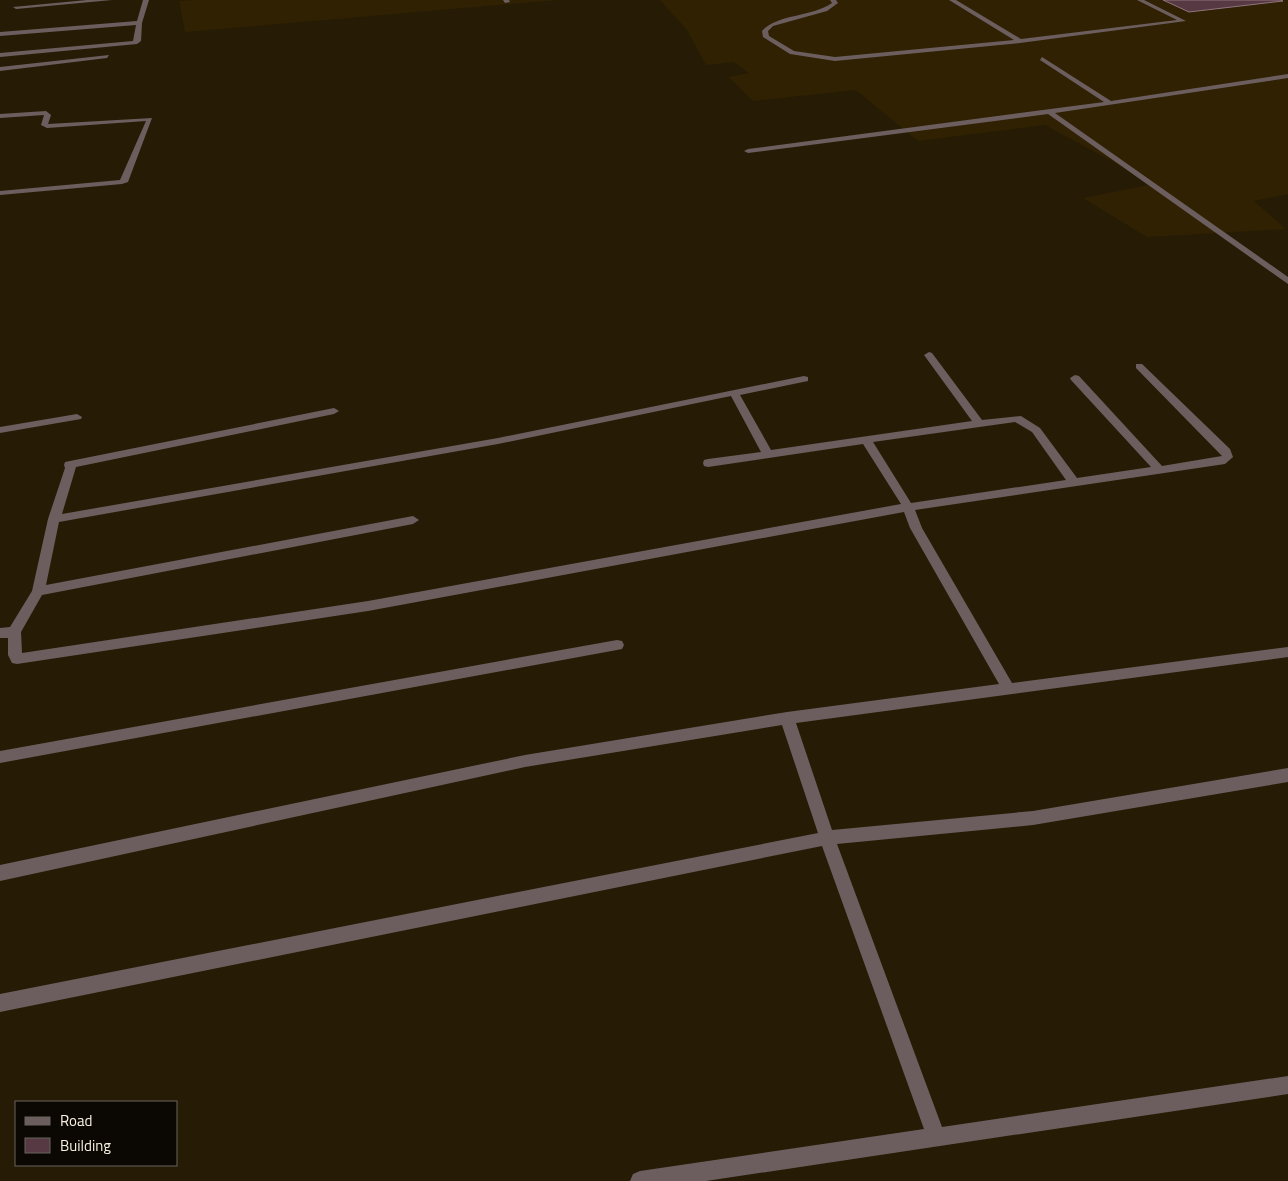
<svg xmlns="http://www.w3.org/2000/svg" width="1288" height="1181" font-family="'Titillium Web',sans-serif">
<rect width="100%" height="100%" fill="#261c05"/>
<path fill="#2f2102" d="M192 0H558L185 32 179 1Z
M660 0H1288V194L1254 201 1286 229 1147 237 1083 198 1154 184 1045 125 918 141 856 90 753 101 729 77 749 73 734 62 706 65 687 30Z"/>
<path fill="#563943" stroke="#92747d" d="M1163 0H1280L1283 1 1189 12Z"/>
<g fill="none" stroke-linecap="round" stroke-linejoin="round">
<path fill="#6c5e5e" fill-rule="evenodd" d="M87 0H112L16 9 13 7Z
M143 0H149L142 23 141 41 137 44 0 57V53L133 41 136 25 0 36V32L137 21Z
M503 0H509L510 2 505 3Z
M830 0H836L838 3 827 11 773 26 768 31 769 36 794 51 835 57 1014 40 949 0H956L1021 39 1177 20 1137 0H1144L1186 21 1020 43 835 61 790 54 763 37 762 31C777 14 812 17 832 3Z
M109 55 107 58 0 71V67Z
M1042 57 1111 101 1288 74V78L1055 113 1288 277V284L1048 114 748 153 744 151 748 149 1104 102 1040 60Z
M46 111 51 115 48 124 152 118 128 182 122 184 0 195V191L120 180 146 121 47 128 41 125 44 115 0 118V114Z
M929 352 932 353 982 420 1021 416 1040 428 1077 478 1151 467 1071 380 1070 378 1075 375 1079 376 1162 466 1222 456 1136 368V364H1142L1230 449 1233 457 1225 464 915 510 922 528 1012 683 1288 647V657L796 723 832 830 1033 811 1288 768V782L1033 825 837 844 942 1127 1288 1076V1094L706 1181H630L633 1174 640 1171 924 1129 822 846 0 1012V994L818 833 782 725 525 767 0 881V865L525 755 787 712 999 684 910 528 904 512 368 611 17 664 12 663 8 655V638H0V628L10 627 32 591 48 519 65 468 64 465 65 462 334 408 339 411 334 414 76 467 62 514 498 438 804 376 808 377V381L740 395 771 450 972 421 924 355ZM731 396 761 452 708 459 704 460 703 463 704 466 708 467 863 444 901 504 368 601 22 653 21 632 42 595 413 524 419 520 413 516 46 585 59 522 498 444ZM1015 422 1032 432 1066 480 911 503 873 442Z
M77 414 82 417 81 419 0 433V427Z
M617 640 622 641 624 645 622 649 617 650 0 763V751Z"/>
</g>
<rect x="15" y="1101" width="162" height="65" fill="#0b0702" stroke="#69645c"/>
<rect x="25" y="1117" width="25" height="8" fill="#6c5e5e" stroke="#69645c"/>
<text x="60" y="1126" font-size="15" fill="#f7f0e2">Road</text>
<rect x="25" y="1138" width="25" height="15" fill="#563943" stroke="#69645c"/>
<text x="60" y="1151" font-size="15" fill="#f7f0e2">Building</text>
</svg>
